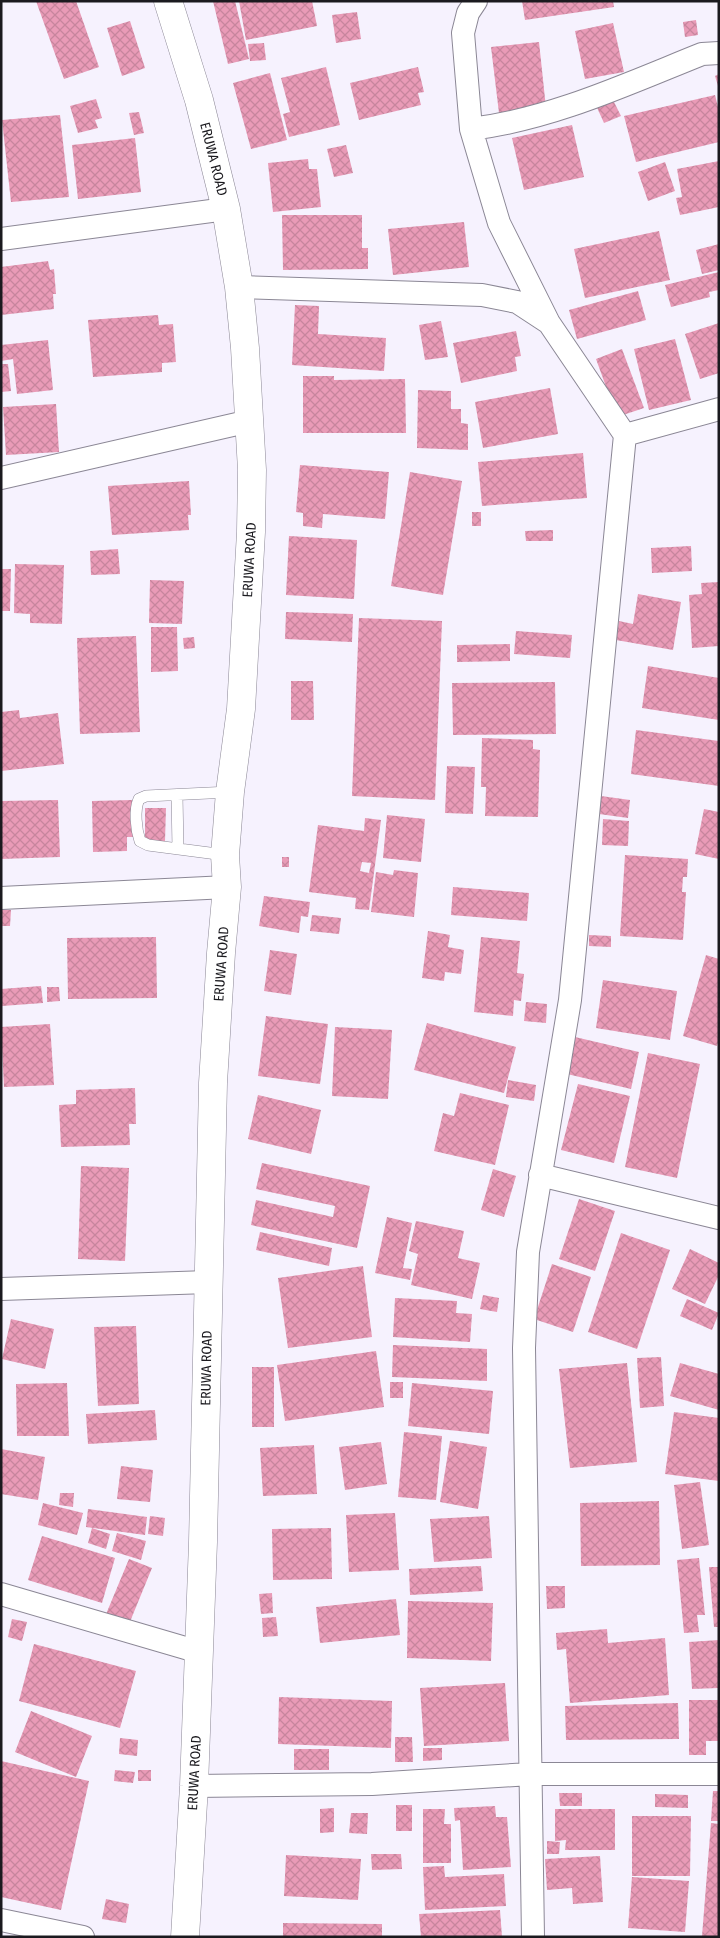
<svg xmlns="http://www.w3.org/2000/svg" width="720" height="1938" font-family="'Fira Sans Condensed',sans-serif">
<defs>
<pattern id="building-cross-hatch" width="8" height="8" patternUnits="userSpaceOnUse" patternTransform="scale(1.25)"><rect width="8" height="8" fill="#e99bb7"/><path d="M0 0l8 8M0 8l8-8" fill="none" stroke="#c7859d"/></pattern>
</defs>
<rect width="100%" height="100%" fill="#f6f2fe"/>
<path fill="url(#building-cross-hatch)" fill-rule="evenodd" d="M36 1H76L99 67 64 79Z
M213 1H235L249 59 228 64Z
M239 1H312L317 26 246 40Z
M522 1H613L614 7 525 20Z
M357 12 361 39 336 43 332 15Z
M696 20 698 35 685 37 683 22Z
M130 21 145 68 122 76 107 28Z
M613 23 624 72 585 79 575 31Z
M539 42 546 108 499 113 491 47Z
M264 43 266 60 250 61 248 44Z
M326 67 340 125 289 137 283 114 290 112 281 78Z
M418 67 424 92 418 93 421 105 359 120 350 83Z
M270 73 287 140 251 149 233 83Z
M719 74V86H718L715 76Z
M610 94 621 116 604 123 594 101Z
M715 95 719 111V142L636 162 624 116Z
M96 99 102 118 95 120 98 128 78 133 70 106Z
M139 112 144 133 134 135 129 113Z
M60 115 69 197 11 202 2 120Z
M572 125 584 177 524 190 512 138Z
M135 138 141 192 78 199 72 145Z
M346 145 353 173 334 177 327 149Z
M308 159 309 169H317L321 207 273 212 268 163Z
M719 161V207L680 215 676 198 682 197 677 169Z
M665 162 675 191 648 201 638 172Z
M282 215H362V248H368V269L283 270Z
M464 222 469 267 393 275 388 229Z
M659 231 670 280 585 298 574 249Z
M719 244V270L702 274 696 250Z
M48 261 50 270 54 269 56 294H53L54 309 1 315V267Z
M719 272V290L709 292 710 297 671 307 665 285Z
M638 291 646 320 577 339 569 310Z
M295 305 319 306 318 334 386 338 384 371 292 365Z
M158 315 159 325 173 324 176 362 162 363V372L93 377 88 320Z
M441 321 448 357 425 360 419 325Z
M719 323V373L700 379 685 334Z
M516 331 521 356 515 357 517 371 461 383 453 343Z
M675 339 691 400 649 410 634 349Z
M48 340 53 390 17 394 13 359 1 361V345Z
M622 349 644 408 617 417 596 359Z
M1 364H8L11 391 1 392Z
M303 376H334V380L405 379 406 433H303Z
M550 388 558 434 483 448 475 402Z
M418 390 451 391V409H461V423L468 424V450L417 448Z
M56 404 59 452 6 455 3 407Z
M583 453 587 498 482 506 478 462Z
M300 465 389 472 385 519 323 514 322 528 303 526V513L296 512Z
M410 472 462 481 443 595 391 586Z
M189 481 191 515H188L189 530 112 535 108 486Z
M472 512H481V526H472Z
M553 530V541H526L525 531Z
M289 536 357 540 354 599 286 595Z
M691 546 692 571 652 573 651 548Z
M118 549 120 574 91 575 90 551Z
M15 564 64 565 62 624 30 623V614L14 613Z
M1 569H11L10 611H1Z
M150 580 184 581 182 624 149 623Z
M719 582V646L692 648 689 595 702 594 701 583Z
M638 594 681 602 673 650 616 640 619 621 633 624Z
M286 612 353 614 352 642 285 639Z
M359 618 442 621 435 800 352 796Z
M151 627H177L178 671 151 672Z
M516 631 572 635 570 658 514 654Z
M136 636 140 732 80 734 77 638Z
M194 637 195 648 184 649 183 638Z
M510 644V661L457 662V645Z
M648 666 719 678V720L642 708Z
M291 681H313L314 720H291Z
M555 682 556 734 453 735 452 683Z
M19 710 20 718 58 713 64 764 1 771V712Z
M636 730 719 741V786L631 774Z
M482 738 533 740V749L540 750 538 817 485 816 486 787H481Z
M447 766 475 767 473 814 445 813Z
M601 796 630 800 628 818 599 814Z
M58 800 60 857 1 859V801Z
M132 800 133 837H127V851L93 852 92 801Z
M145 808H166L165 841H145Z
M704 809 719 812V859L695 854Z
M387 815 425 819 421 862 383 858Z
M365 818 381 820 369 910 355 909 356 898 309 892 318 825 364 831ZM362 862 371 863 369 873 360 871Z
M603 819 629 821 628 846 602 845Z
M625 855 688 859 687 877H683L682 892H686L683 940 620 936Z
M282 857H289V867H282Z
M394 870 418 873 414 917 371 912 376 872 393 875Z
M453 887 529 893 527 921 451 915Z
M264 896 310 902 308 917 301 916 299 933 259 926Z
M1 909 11 910 10 926H1Z
M312 915 341 918 339 934 310 931Z
M428 931 450 935 448 947 464 950 461 974 445 972 444 981 422 978Z
M589 935 611 936V947L589 946Z
M156 937 157 998 68 999 67 938Z
M481 937 520 941 517 973 524 974 521 1001 514 1000 513 1016 474 1012Z
M270 950 297 954 291 995 264 991Z
M706 955 719 959V1040L717 1046 683 1036Z
M603 980 677 991 670 1040 596 1028Z
M41 986 43 1003 2 1006 1 989Z
M47 987H59L60 1001 47 1002Z
M526 1002 547 1004 546 1023 524 1021Z
M266 1016 328 1024 320 1084 258 1076Z
M427 1023 516 1047 504 1093 414 1070Z
M50 1024 54 1085 4 1087 1 1027Z
M335 1027 392 1030 388 1099 332 1096Z
M575 1037 639 1052 631 1089 567 1074Z
M648 1053 700 1064 677 1178 625 1167Z
M508 1080 536 1085 534 1101 506 1097Z
M578 1084 630 1096 614 1163 561 1150Z
M135 1088 136 1124H129L130 1145 61 1147 59 1105 76 1104V1090Z
M460 1093 509 1105 495 1165 434 1151 443 1113 454 1116Z
M258 1095 321 1110 311 1154 248 1139Z
M262 1163 370 1186 357 1248 251 1225 256 1200 333 1217 335 1206 256 1189Z
M81 1166 129 1168 125 1261 78 1259Z
M493 1169 516 1176 504 1217 481 1210Z
M579 1199 615 1211 595 1271 559 1259Z
M387 1217 412 1223 403 1268 412 1269 410 1280 375 1273Z
M416 1221 464 1231 458 1258 480 1263 472 1299 411 1285 418 1254 409 1251Z
M260 1232 332 1248 329 1266 256 1250Z
M621 1233 670 1250 637 1349 588 1332Z
M690 1249 719 1263V1275L705 1304 672 1289Z
M552 1264 591 1277 573 1332 534 1319Z
M363 1266 372 1337 288 1348 278 1278Z
M483 1295 499 1298 497 1312 480 1309Z
M395 1298 457 1301 456 1313 472 1314 470 1342 393 1337Z
M687 1299 719 1313 712 1330 680 1316Z
M11 1319 54 1329 45 1369 2 1359Z
M136 1326 139 1404 98 1406 94 1327Z
M393 1345 487 1349V1381L392 1377Z
M376 1351 384 1407 285 1421 277 1365Z
M661 1357 664 1406 640 1408 637 1358Z
M627 1363 637 1462 570 1468 559 1369Z
M680 1363 719 1374V1410L670 1396Z
M252 1367H274V1427H252Z
M390 1382H403V1398H390Z
M67 1383 69 1436H17L16 1384Z
M412 1383 493 1391 489 1434 408 1426Z
M155 1410 157 1440 88 1444 86 1414Z
M674 1412 719 1418V1481L665 1474Z
M404 1432 442 1436 436 1500 398 1497Z
M450 1441 487 1447 478 1509 440 1502Z
M381 1442 387 1484 345 1490 339 1447Z
M314 1445 317 1494 263 1496 260 1448Z
M1 1449 45 1457 38 1500 1 1494Z
M121 1466 153 1470 150 1502 117 1499Z
M700 1482 709 1545 682 1549 674 1485Z
M60 1493H74L73 1507 59 1505Z
M659 1501 660 1565 581 1566 580 1503Z
M43 1503 83 1513 77 1535 38 1525Z
M88 1509 147 1517 145 1535 86 1527Z
M395 1513 399 1570 349 1572 346 1515Z
M150 1516 165 1518 163 1536 148 1534Z
M489 1516 492 1558 434 1562 430 1519Z
M92 1528 110 1534 106 1549 88 1543Z
M331 1528 332 1579 273 1580 272 1529Z
M117 1533 146 1541 141 1560 112 1551Z
M42 1536 115 1558 102 1603 28 1580Z
M699 1558 705 1615H697L699 1632 684 1633 677 1560Z
M129 1559 152 1568 127 1629 104 1619Z
M481 1566 483 1591 410 1595 409 1569Z
M709 1567H719V1627H714Z
M546 1586H565V1608L547 1609Z
M272 1593 273 1613 261 1614 259 1594Z
M396 1599 400 1635 320 1643 316 1607Z
M408 1601 493 1603 491 1661 407 1658Z
M276 1617 278 1636 263 1637 262 1618Z
M12 1619 27 1622 22 1641 8 1637Z
M607 1629 608 1643 665 1638 669 1695 570 1703 566 1649 557 1650 556 1633Z
M719 1640V1688L692 1689 689 1642Z
M34 1644 136 1671 120 1728 19 1701Z
M505 1683 509 1741 424 1746 420 1688Z
M279 1697 392 1701 391 1748 278 1744Z
M689 1700H719V1741H706V1755H689Z
M678 1703 679 1739 566 1740 565 1706Z
M31 1711 92 1736 76 1777 15 1752Z
M395 1737H412L413 1762H395Z
M120 1738 138 1740 137 1756 119 1754Z
M423 1748H442V1760L423 1761Z
M294 1749H329V1770H294Z
M1 1761 89 1781 61 1910 1 1897Z
M115 1770 135 1772 133 1783 114 1781Z
M138 1770H151V1781H138Z
M713 1791H719V1821H711Z
M559 1793H582V1806H560Z
M655 1794 688 1795V1808L655 1807Z
M396 1805H412V1831H396Z
M495 1806 496 1817H507L511 1867 463 1870 460 1820 455 1821 454 1808Z
M334 1808V1832L320 1833V1809Z
M423 1809H445L444 1824H451V1863H423Z
M555 1809H615V1850H565L566 1840 555 1841Z
M351 1813H368L367 1834 349 1833Z
M632 1816H691L690 1876H632Z
M711 1823 719 1824V1937L702 1936Z
M547 1841 560 1842 559 1854H547Z
M371 1854H401L402 1869 372 1870Z
M286 1855 361 1859 358 1900 284 1896Z
M600 1856 603 1902 573 1904 572 1888 547 1890 545 1859Z
M444 1866 445 1877 504 1874 506 1906 425 1910 423 1867Z
M632 1877 689 1881 685 1932 628 1928Z
M106 1899 129 1904 126 1923 102 1919Z
M500 1910 502 1937H421L419 1914Z
M283 1923 382 1924V1937H283Z"/>
<g fill="none" stroke-linecap="round" stroke-linejoin="round">
<g stroke="#8b8795" stroke-width="12">
<path id="service" d="M177 795 178 849
M225 855 148 845 140 841C136 829 134 810 139 799L146 796 230 792"/>
</g>
<g stroke="#8b8795" stroke-width="24">
<path id="minor" d="M476 1 468 13 463 33 471 129 499 223 548 321
M471 129C552 119 627 84 702 54L719 53
M1 239 226 209
M239 287 482 295 517 302 549 323 625 435 570 1000 528 1252 524 1348 533 1937
M625 435 719 409
M1 478 250 421
M1 898 227 887
M540 1175 719 1218
M1 1289 208 1282
M1 1594 199 1652
M194 1786 372 1784 530 1774H719
M1 1920 83 1937"/>
</g>
<g stroke="#8b8795" stroke-width="29">
<path id="secondary" d="M168 1 199 100 226 209 239 287 245 348 252 470 251 532 241 709 230 792 225 855 227 887 221 953 213 1083 203 1542 194 1786 185 1937"/>
</g>
<use href="#service" stroke="#fff" stroke-width="11"/>
<use href="#minor" stroke="#fff" stroke-width="22"/>
<use href="#secondary" stroke="#fff" stroke-width="28"/>
</g>
<g text-anchor="middle" stroke-width="5" stroke-linejoin="round" paint-order="stroke">
<g font-size="14" fill="#1b1a1f" stroke="#fff">
<text transform="translate(214 159) rotate(76)" y="5">ERUWA ROAD</text>
<text transform="translate(249 560) rotate(-87)" y="5">ERUWA ROAD</text>
<text transform="translate(221 964) rotate(-86)" y="5">ERUWA ROAD</text>
<text transform="translate(206 1368) rotate(-89)" y="5">ERUWA ROAD</text>
<text transform="translate(194 1773) rotate(-87)" y="5">ERUWA ROAD</text>
</g>
</g>
<rect width="720" height="1938" fill="none" stroke="#1b1a1f" stroke-width="5"/>
</svg>
